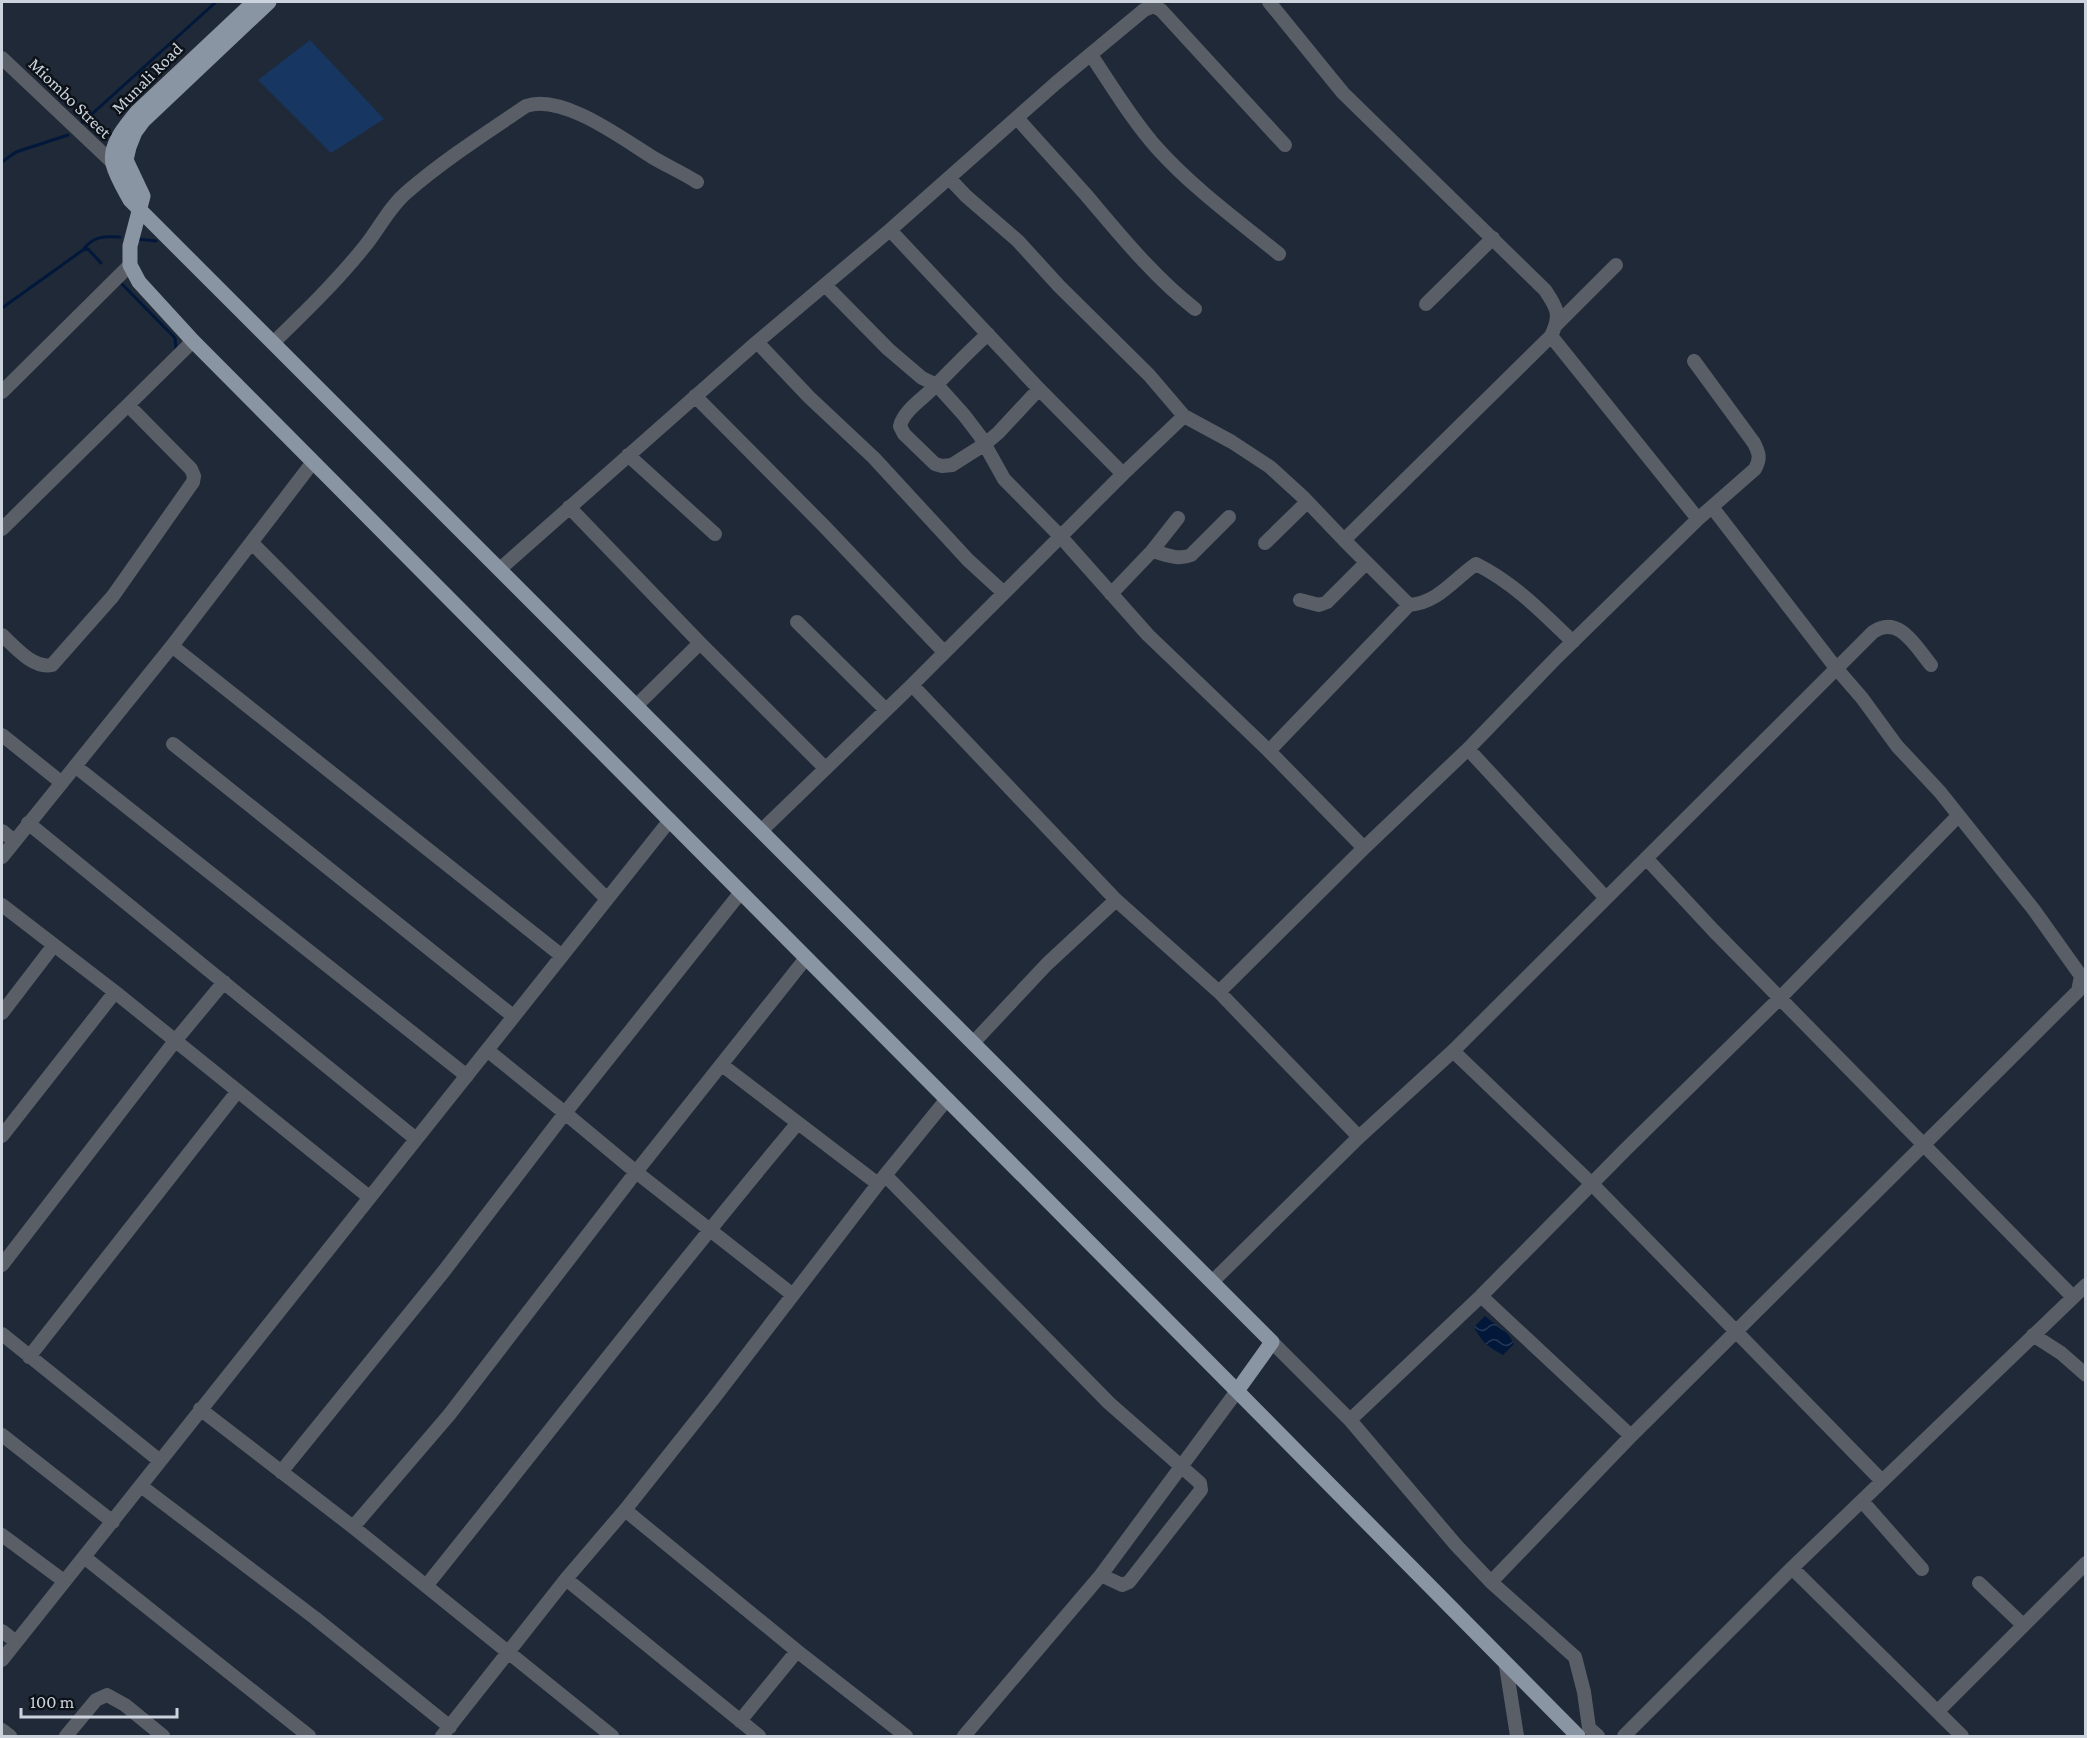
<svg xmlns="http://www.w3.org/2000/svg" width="2087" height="1738" font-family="'Crimson Pro',serif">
<defs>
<pattern id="water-waves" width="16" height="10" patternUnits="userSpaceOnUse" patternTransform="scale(1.5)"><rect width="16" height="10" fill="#01183b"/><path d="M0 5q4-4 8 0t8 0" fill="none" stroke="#253957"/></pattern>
</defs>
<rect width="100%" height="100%" fill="#1f2938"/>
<path fill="#173661" d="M310 40 384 119 331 153 258 80Z"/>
<path fill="url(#water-waves)" d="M1485 1316 1508 1334 1514 1344 1503 1355C1489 1348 1481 1341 1474 1327Z"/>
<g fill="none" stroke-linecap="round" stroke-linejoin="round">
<path stroke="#01183b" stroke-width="3" d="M82 123 216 2
M2 162 16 152 68 135
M137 239 156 241
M83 250 88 249 101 263
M120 282 175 338 176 349
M2 308 83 250C93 236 104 236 120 237"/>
<path stroke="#5a5f67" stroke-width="14" d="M1269 2 1343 93 1545 290C1558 309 1561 315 1551 336L1344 540 1409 605
M1091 55C1112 86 1132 120 1157 148 1193 188 1237 220 1279 254
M2 58 113 163
M1017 118C1040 144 1064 170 1087 196 1121 236 1154 277 1195 309
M949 178 966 196 1018 241 1059 286 1149 375 1184 416 1232 442 1270 467 1304 498 1344 540
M890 230 1039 389 1123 474
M825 285 888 349 922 378 937 385 964 415 980 436 1004 479 1061 537 1148 635 1269 751 1364 848
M1426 304 1493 238
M1555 326 1616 265
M988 334C970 350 954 367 937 384 926 397 904 409 900 426L904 434 935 464 942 466 952 465 985 444 998 433 1039 389
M1551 336 1698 519
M757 342 809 397 874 458 968 560 1004 593
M273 343C305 312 337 281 365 246 379 229 389 207 407 192 444 160 486 133 526 106 562 93 623 139 652 157 667 166 683 173 697 182
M2 392 130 265
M695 396 824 526 944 652
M628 455 715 534
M569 507 700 643 825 768
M2 529 193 341
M252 543 607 899
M1265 543 1307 502
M1152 551C1165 554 1178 561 1191 555L1229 517
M500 569 757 342 890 230 1056 83 1144 10 1153 6 1161 10 1285 145
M1111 594 1152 551 1178 518
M1300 600 1319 605 1327 602 1366 563
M797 622 886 710
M2 635C15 647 33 669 52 665L113 596 193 482 194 476 191 469 128 405
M172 646 562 956
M912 685 1116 900 1219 992 1359 1137
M637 705 700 643
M2 735 62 783
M173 744 513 1016
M1468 749 1606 898
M1269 751 1409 605C1438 603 1454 579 1476 564 1514 583 1542 612 1573 642
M75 766 467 1076
M28 823 416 1139
M2 831 14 841
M761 831 912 685 1123 474 1184 416
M2 857 172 646 313 462
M1646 858 1713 930 2072 1296
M2 905 115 992 369 1197
M1219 992 1364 848 1468 749 1557 657 1698 519 1755 469C1761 458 1759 453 1754 443L1694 361
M2 1013 54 945
M973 1043 1047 964 1116 900
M487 1050 565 1113 636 1172 793 1295
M1453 1051 1592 1184 1882 1481
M722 1065 878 1184
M2 1136 115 992
M885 1175 1109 1403 1200 1483 1201 1490 1129 1582 1122 1585 1101 1575
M2 1265 175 1041 224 982
M1213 1281 1359 1137 1453 1051 1873 632C1899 614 1916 647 1931 665
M1481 1296 1631 1436
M2 1334 160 1461
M2033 1335 2061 1353 2086 1375
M1272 1342 1350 1420 1456 1545 1491 1582 1575 1657 1584 1692 1589 1728 1598 1736
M29 1357 237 1092
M200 1409 353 1527 612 1736
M1350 1420 1481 1296 1627 1148 1780 998 1958 816
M2 1435 113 1522
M281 1472 444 1271 565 1113 741 892
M141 1486 315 1618 450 1727
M1862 1501 1922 1569
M625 1510 797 1651 906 1736
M353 1527 449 1415 636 1172 806 958
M2 1535 64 1581
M84 1557 309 1736
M1792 1568 1962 1736
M566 1579 759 1736
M1491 1582 1631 1436 2078 991 2081 976 2034 910 1940 792 1897 746 1862 698 1836 668 1712 507
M1979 1583 2023 1625
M426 1586C550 1432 670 1275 797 1124
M2 1631 16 1642
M2 1660 670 820
M1506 1666 1517 1736
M1938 1711 2086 1563
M740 1721 797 1651
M2 1730 10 1736
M66 1736 96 1700 107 1695 125 1705 163 1736
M442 1736 566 1579 625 1510 714 1398 878 1184 947 1099
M964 1736 1101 1575 1237 1391
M1624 1736 1792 1568 2086 1285"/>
<path stroke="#8a95a4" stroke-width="15" d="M254 2 137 112C125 127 109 144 113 164 116 176 124 189 130 200L1272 1342 1237 1391
M269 2 143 121 135 132 129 147 126 160 143 196 130 246V265L139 282 193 341 1237 1391 1578 1736"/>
</g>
<g text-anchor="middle" stroke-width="5" stroke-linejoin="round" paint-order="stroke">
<g font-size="18" fill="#ccd3dd" stroke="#0d1218">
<text transform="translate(147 78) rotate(-45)" y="6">Munali Road</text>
<text transform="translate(70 98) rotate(44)" y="6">Miombo Street</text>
</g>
</g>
<rect width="2087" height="1738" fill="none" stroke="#ccd3dd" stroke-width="6"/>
<path d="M21 1708v9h156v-9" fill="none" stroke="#ccd3dd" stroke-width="3"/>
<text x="30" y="1708" font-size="18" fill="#ccd3dd" stroke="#0d1218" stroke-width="4.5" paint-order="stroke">100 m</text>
</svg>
